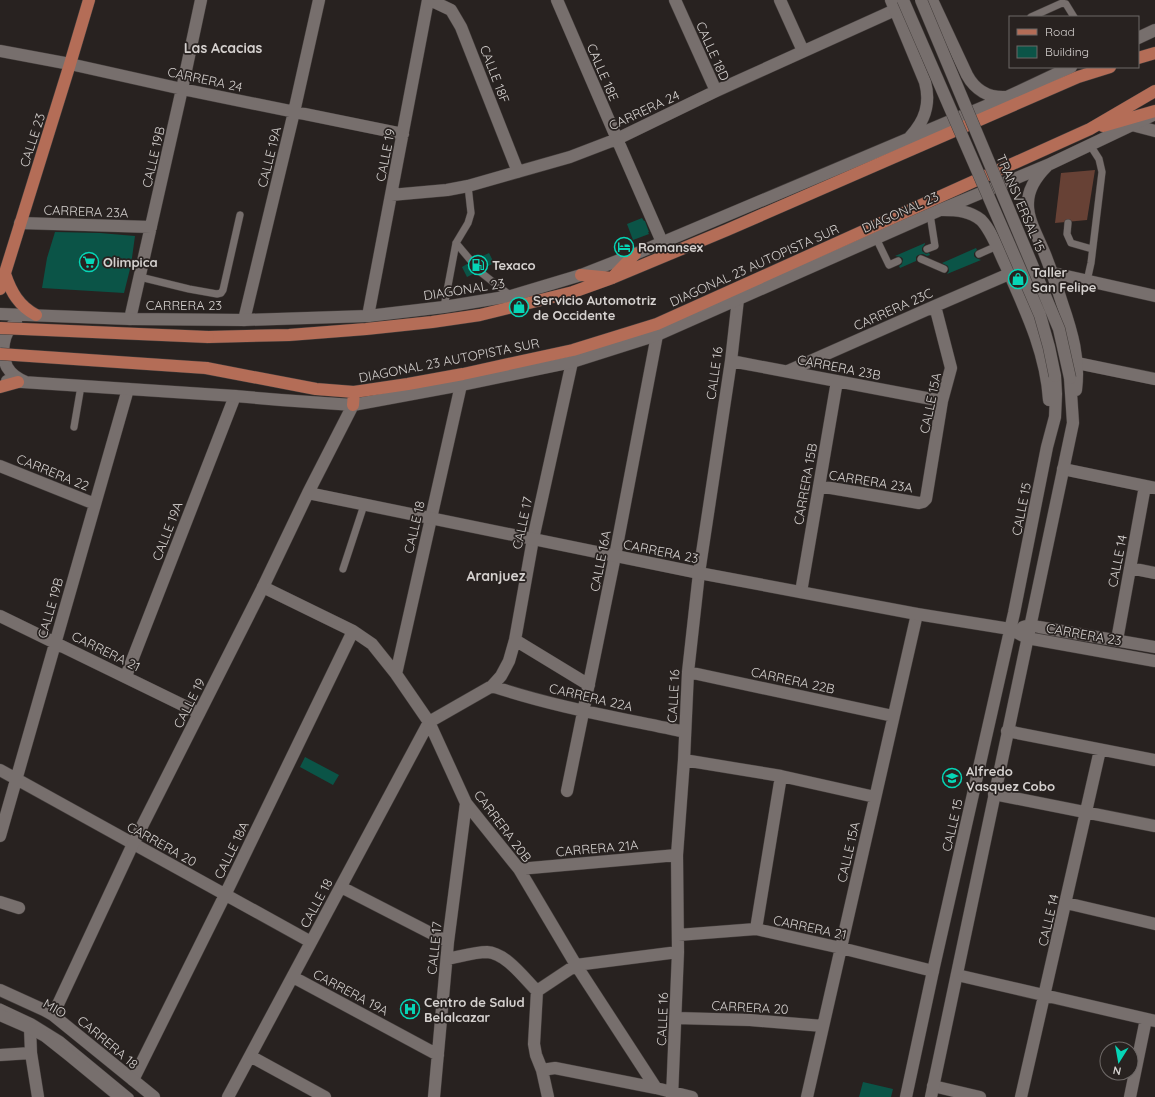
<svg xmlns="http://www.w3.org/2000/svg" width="1155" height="1097" font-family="Quicksand,sans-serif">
<rect width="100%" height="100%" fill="#282220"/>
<path fill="#674135" d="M1095 170 1087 220 1055 223 1061 173Z"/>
<path fill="#0b5447" d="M642 218 644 221H645L649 232H648L649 234 633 240 627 224Z
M55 232 100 233 135 236 131 265 124 293 42 288 47 258Z
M925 243V244L922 248V251L926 254 929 253 930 255 927 256 923 254 918 255 916 257V261L900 268 899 266 902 264 903 259 901 257 895 256Z
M976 248 977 250 974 253V256L976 258 981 260 947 274 949 271 948 266 942 263Z
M489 253 494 263 484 268 480 266 477 267 474 270 475 273 467 277 462 267 467 264 471 267 475 266 477 263 476 259Z
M305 757 339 775 333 785 300 767Z
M863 1082 893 1089 891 1097H859Z"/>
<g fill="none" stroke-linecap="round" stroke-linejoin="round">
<g stroke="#443e3c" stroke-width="8">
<path id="lane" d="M1031 17 1062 3 1066 4 1074 17
M1068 223 1067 234 1071 243 1092 249
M876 238 889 265 898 261
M456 243 472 262
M927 249 935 246 930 214
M979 254 997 246
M921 259 944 269
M479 271 511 296
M140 277 189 289 217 294 221 293 223 290 240 215
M1087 281 1091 263 1102 172 1099 159 1090 145
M444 307 456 243 468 223 471 213 468 186
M74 427 81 386
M343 569 364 505
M0 1007 32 1022 61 1040 130 1097"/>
</g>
<g stroke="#443e3c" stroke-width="13">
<path id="street" d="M430 0 451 10 461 27 518 172
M557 0 617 139 662 242
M675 0 716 91
M780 0 803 51
M0 51 70 64 182 89 403 134
M1132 125 1155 131
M391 195 447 190 468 186 570 157 617 139 716 91 895 10
M20 223 151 227
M1053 273 1155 296
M368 316 428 0
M130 319 182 89 201 0
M244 320 294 112 319 0
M731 361 942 401
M1077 363 1155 379
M788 371 935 306 1009 274
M0 466 95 504
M1063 469 1155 488
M819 486 919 503 923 502 926 499 942 401 951 368 935 306
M1130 568 1155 573
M263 587 353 631 372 644 396 674 429 722 466 803 519 869 576 965 656 1088
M801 592 837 381
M0 616 199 713
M515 640 589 685
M1117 640 1145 486
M688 672 893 716
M396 674 461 385
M126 676 235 396
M492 686C554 707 620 718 685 732
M1007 731 1155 760
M684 760 781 776 875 797
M0 770 311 942
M567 791 615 556 657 335
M994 794 1155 826
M0 836 128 389
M519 869 677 855
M341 887 448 942
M0 902 19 908
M1066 903 1155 924
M756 929 781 776
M678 935 756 929 841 948 933 971
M447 959C458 957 475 952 487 952 506 953 524 978 537 991
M957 975 1155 1021
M293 977 438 1055
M537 991 576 965 678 952
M537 991 534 1044 536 1055 542 1070 548 1097
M676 1018 750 1020 823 1026
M30 1028 31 1053 38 1097
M0 1055 31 1053
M250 1056 325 1097
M542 1070 555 1068 656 1088 692 1097
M133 1080 225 895 353 631
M933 1086 980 1097
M228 1097 429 722 492 686 501 676 509 661 515 640 533 539 572 362
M434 1097 448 942 466 803
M672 1097 678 952 677 855 684 760 688 672 699 573 731 361 738 299
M807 1097 917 614
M1021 1097 1100 750
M1130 1097 1146 1019"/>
</g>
<g stroke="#443e3c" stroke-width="13">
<path id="secondary" d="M891 0 925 82C931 104 925 121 910 137
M932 0 967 75C975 90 989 98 1006 97
M1138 38 1155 30
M1047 166C1037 176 1028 188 1028 203 1027 219 1038 237 1044 252 1051 269 1057 286 1062 303 1072 332 1080 359 1076 390
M943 210C957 210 970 211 981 220 992 231 999 252 1006 266 1025 309 1046 352 1049 400
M0 314 130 319 244 320 368 316 444 307 511 296 581 275 635 254 1007 97 1071 67
M16 322C3 332 0 352 7 367 11 374 18 379 26 382
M7 381 235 396 281 400 353 405 461 385 572 362 657 335 940 210 1050 164 1153 115
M308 493 699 573 917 614 1010 629 1027 638 1155 661
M1023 627 1030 625 1039 627 1155 647
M0 990 44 1010 53 1015 154 1097
M0 1015 30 1028 45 1036 69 1055 120 1097
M53 1015 133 844 263 587 308 493 353 405
M906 1097 933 971 1014 613 1047 447 1055 417 1056 394 1055 376
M931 1097 1073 423 1070 378"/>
</g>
<g stroke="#443e3c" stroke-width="13">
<path id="primary" d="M1138 58 1155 53
M1103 126 1155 111
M5 274C11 292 19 306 36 315
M581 275 612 278 635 254
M0 289 70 64 89 0
M208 337 289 335 366 329 432 322 480 315 573 292 612 278 727 230 1078 77 1110 67
M206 368 316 389 354 392 408 384 463 374 573 350 657 324 1090 129 1155 91
M0 387 18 382
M353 405 354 392"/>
</g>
<use href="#lane" stroke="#776f6d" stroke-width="7"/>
<use href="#street" stroke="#776f6d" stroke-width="12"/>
<use href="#secondary" stroke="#776f6d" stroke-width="12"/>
<use href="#primary" stroke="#b46d57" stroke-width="12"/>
<g stroke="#443e3c" stroke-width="13" stroke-linecap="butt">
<path id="secondary-bridge" d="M903 0 1040 315 1049 347 1055 376
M921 0 1059 329 1070 378"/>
</g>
<g stroke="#443e3c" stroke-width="13" stroke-linecap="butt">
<path id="primary-bridge" d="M0 328 208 337
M0 354 206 368"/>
</g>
<use href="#secondary-bridge" stroke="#776f6d" stroke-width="12"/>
<use href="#primary-bridge" stroke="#b46d57" stroke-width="12"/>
</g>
<defs>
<g id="hotel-ring" transform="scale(1)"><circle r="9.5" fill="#282220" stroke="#06d5b6" stroke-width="1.5"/><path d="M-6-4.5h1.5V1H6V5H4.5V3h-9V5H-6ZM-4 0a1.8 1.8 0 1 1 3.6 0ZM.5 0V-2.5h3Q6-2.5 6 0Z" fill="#06d5b6"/></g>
<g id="supermarket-ring" transform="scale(1)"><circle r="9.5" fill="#282220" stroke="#06d5b6" stroke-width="1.5"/><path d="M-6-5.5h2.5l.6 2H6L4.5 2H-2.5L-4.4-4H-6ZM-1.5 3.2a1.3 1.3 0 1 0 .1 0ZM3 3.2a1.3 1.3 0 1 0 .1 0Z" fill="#06d5b6"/></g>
<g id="fuel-ring" transform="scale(1)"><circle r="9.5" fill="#282220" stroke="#06d5b6" stroke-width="1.5"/><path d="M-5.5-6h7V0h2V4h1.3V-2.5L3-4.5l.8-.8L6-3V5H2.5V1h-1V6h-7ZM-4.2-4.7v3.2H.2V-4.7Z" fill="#06d5b6"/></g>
<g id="shop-ring" transform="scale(1)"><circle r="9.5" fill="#282220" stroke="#06d5b6" stroke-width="1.5"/><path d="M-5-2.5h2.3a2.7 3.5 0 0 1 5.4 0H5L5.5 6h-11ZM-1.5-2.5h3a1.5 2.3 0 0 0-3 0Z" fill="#06d5b6"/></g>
<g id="school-ring" transform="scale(1)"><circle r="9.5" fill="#282220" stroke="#06d5b6" stroke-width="1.5"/><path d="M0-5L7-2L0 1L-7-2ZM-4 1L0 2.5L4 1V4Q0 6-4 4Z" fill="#06d5b6"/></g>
<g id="hospital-ring" transform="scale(1)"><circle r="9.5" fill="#282220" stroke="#06d5b6" stroke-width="1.5"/><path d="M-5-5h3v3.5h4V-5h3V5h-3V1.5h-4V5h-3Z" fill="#06d5b6"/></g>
</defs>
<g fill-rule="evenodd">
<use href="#hotel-ring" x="624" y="247"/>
<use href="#supermarket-ring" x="89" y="262"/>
<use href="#fuel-ring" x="478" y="265"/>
<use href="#shop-ring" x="1018" y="279"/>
<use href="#shop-ring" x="519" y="307"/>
<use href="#school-ring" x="952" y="778"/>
<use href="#hospital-ring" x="410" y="1009"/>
</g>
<g text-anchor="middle" stroke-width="3.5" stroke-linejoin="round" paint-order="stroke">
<g font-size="13" fill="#d5d1cf" stroke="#282220">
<text transform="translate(713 51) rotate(66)" y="5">CALLE 18D</text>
<text transform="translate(603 72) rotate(67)" y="5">CALLE 18E</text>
<text transform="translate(495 74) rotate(69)" y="5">CALLE 18F</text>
<text transform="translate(205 79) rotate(12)" y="5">CARRERA 24</text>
<text transform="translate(644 110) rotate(-25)" y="5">CARRERA 24</text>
<text transform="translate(32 140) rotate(-72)" y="5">CALLE 23</text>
<text transform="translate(385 155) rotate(-79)" y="5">CALLE 19</text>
<text transform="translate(153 157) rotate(-77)" y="5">CALLE 19B</text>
<text transform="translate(269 157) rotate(-76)" y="5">CALLE 19A</text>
<text transform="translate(1021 203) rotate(67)" y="5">TRANSVERSAL 15</text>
<text transform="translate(86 211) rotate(2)" y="5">CARRERA 23A</text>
<text transform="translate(900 212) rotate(-24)" y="5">DIAGONAL 23</text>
<text transform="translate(754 265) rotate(-24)" y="5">DIAGONAL 23 AUTOPISTA SUR</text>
<text transform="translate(464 289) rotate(-9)" y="5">DIAGONAL 23</text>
<text x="184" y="310">CARRERA 23</text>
<text transform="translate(893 309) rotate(-24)" y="5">CARRERA 23C</text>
<text transform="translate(449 360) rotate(-11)" y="5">DIAGONAL 23 AUTOPISTA SUR</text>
<text transform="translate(839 367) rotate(11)" y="5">CARRERA 23B</text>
<text transform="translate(714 373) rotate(-82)" y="5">CALLE 16</text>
<text transform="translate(930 403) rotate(-78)" y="5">CALLE 15A</text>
<text transform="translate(53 472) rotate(22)" y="5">CARRERA 22</text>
<text transform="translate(871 481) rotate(9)" y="5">CARRERA 23A</text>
<text transform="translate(805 484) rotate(-80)" y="5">CARRERA 15B</text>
<text transform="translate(1021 509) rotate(-79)" y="5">CALLE 15</text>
<text transform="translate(522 523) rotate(-78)" y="5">CALLE 17</text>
<text transform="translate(414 527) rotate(-77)" y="5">CALLE 18</text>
<text transform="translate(167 531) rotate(-69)" y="5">CALLE 19A</text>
<text transform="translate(661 551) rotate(11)" y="5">CARRERA 23</text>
<text transform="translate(600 561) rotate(-79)" y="5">CALLE 16A</text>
<text transform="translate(1117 561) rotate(-79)" y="5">CALLE 14</text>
<text transform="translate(50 608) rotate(-74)" y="5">CALLE 19B</text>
<text transform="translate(1084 634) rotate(10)" y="5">CARRERA 23</text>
<text transform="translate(106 651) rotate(26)" y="5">CARRERA 21</text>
<text transform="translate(793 680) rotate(12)" y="5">CARRERA 22B</text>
<text transform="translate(673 696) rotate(-87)" y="5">CALLE 16</text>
<text transform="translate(591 697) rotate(13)" y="5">CARRERA 22A</text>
<text transform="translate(189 703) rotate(-63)" y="5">CALLE 19</text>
<text transform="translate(952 825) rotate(-77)" y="5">CALLE 15</text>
<text transform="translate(503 826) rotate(53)" y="5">CARRERA 20B</text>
<text transform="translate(162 844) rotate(29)" y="5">CARRERA 20</text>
<text transform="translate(597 848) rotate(-5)" y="5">CARRERA 21A</text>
<text transform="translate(231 850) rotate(-64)" y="5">CALLE 18A</text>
<text transform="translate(848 852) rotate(-77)" y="5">CALLE 15A</text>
<text transform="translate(316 903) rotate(-62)" y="5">CALLE 18</text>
<text transform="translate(1048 920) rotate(-77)" y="5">CALLE 14</text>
<text transform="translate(810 927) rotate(12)" y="5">CARRERA 21</text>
<text transform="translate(434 948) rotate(-84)" y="5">CALLE 17</text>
<text transform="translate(351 992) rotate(28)" y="5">CARRERA 19A</text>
<text transform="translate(750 1007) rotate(3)" y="5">CARRERA 20</text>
<text transform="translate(55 1008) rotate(30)" y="5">MIO</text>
<text transform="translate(662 1019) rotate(-88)" y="5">CALLE 16</text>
<text transform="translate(108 1042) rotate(40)" y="5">CARRERA 18</text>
</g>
<g font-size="13" font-weight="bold" fill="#d5d1cf" stroke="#282220" text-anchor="start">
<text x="638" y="252">Romansex</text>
<text x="103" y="267">Olimpica</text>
<text x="492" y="270">Texaco</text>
<text x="1032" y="277">Taller<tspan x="1032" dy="15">San Felipe</tspan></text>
<text x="533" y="305">Servicio Automotriz<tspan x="533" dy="15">de Occidente</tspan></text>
<text x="966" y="776">Alfredo<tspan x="966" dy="15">Vasquez Cobo</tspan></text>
<text x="424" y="1007">Centro de Salud<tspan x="424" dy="15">Belalcazar</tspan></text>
</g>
<g font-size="14" font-weight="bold" fill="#d5d1cf" stroke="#282220">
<text x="223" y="53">Las Acacias</text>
<text x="496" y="581">Aranjuez</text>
</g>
</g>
<rect x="1009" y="16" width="130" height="52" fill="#282220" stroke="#6d6866"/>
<rect x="1017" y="29" width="20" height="6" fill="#b46d57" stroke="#6d6866"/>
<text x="1045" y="36" font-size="12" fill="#d5d1cf">Road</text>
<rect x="1017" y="46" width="20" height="12" fill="#0b5447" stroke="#6d6866"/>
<text x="1045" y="56" font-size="12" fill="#d5d1cf">Building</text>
<g transform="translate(1119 1061) rotate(191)"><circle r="19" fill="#282220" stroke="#6d6866"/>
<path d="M0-3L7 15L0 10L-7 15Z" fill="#06d5b6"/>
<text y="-6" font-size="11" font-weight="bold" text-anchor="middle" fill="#d5d1cf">N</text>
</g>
</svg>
